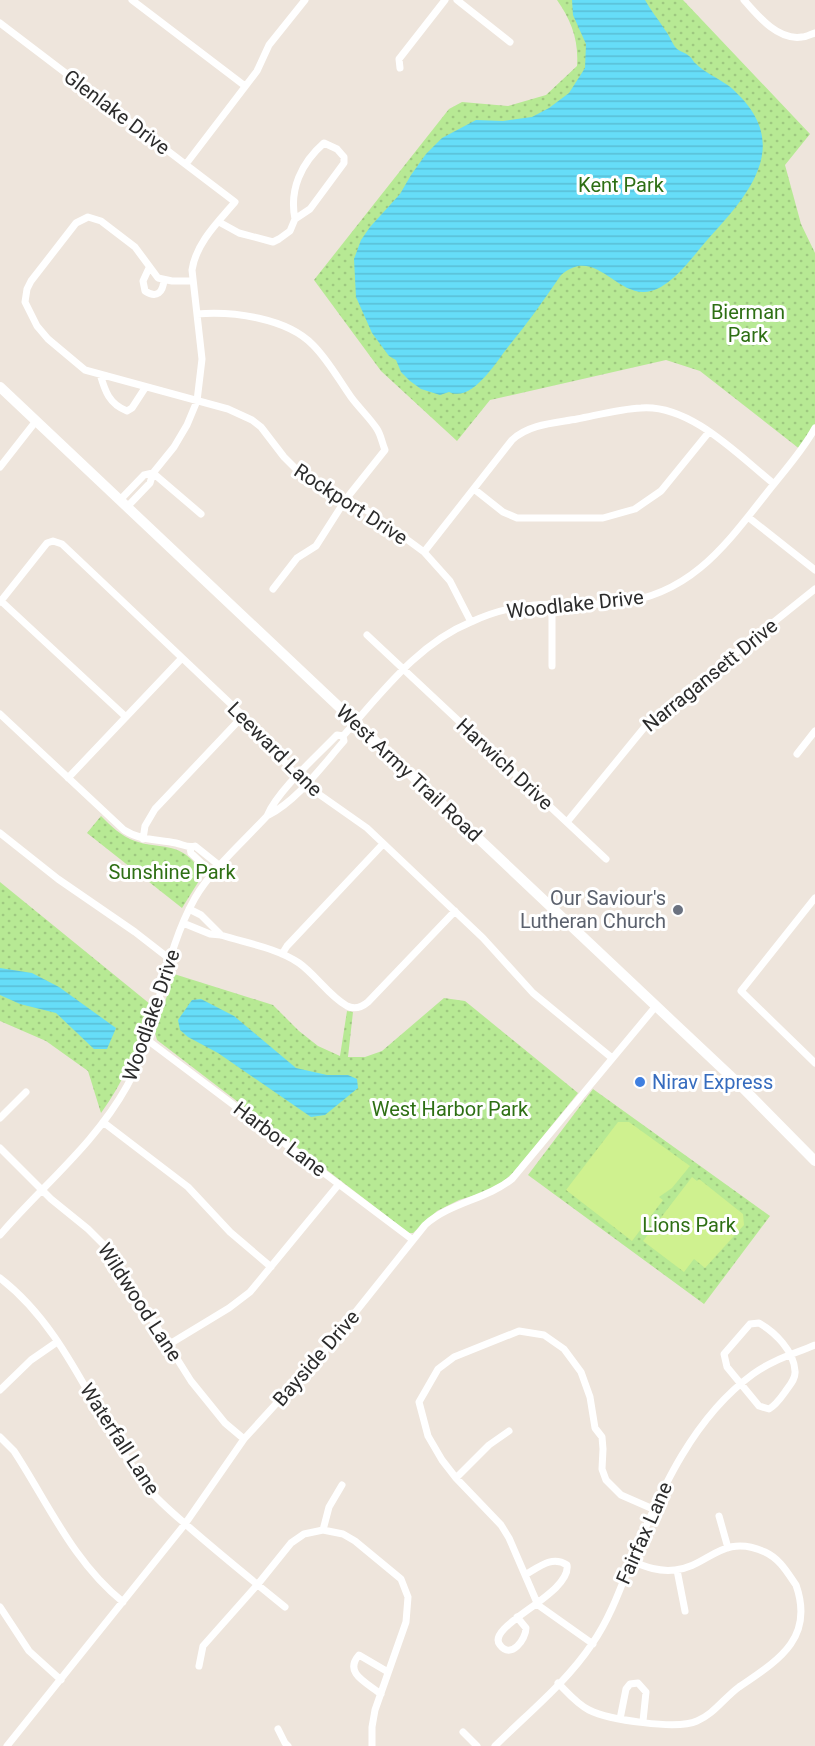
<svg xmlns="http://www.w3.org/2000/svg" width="815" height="1746" font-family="Roboto,sans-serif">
<defs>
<pattern id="park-dots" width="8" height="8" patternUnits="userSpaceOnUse" patternTransform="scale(1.5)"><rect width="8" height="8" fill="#b7e994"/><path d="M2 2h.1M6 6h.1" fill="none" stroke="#9ec880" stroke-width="1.8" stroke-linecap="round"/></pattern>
<pattern id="water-rules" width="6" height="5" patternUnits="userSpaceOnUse" patternTransform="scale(1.5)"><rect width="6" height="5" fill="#66ddf8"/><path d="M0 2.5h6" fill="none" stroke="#59bed5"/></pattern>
</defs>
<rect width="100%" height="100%" fill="#eee5dc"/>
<path fill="url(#park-dots)" d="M557 0H683L810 134 785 165 801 224 815 253V428L801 450 700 371 666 360 490 400 457 441 381 371 314 280 449 109 462 102 508 106 546 95 577 66C579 40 571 20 557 0Z
M101 816C111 826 121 836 135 841 157 849 174 842 192 860 197 866 201 868 202 876L182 908 87 833Z
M0 882 150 1004C140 1044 125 1080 101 1113L88 1071 46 1041 0 1021Z
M174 974 273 1005 299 1031 318 1046 340 1056 347 1011 353 1012 348 1057H365L382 1051 444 998 465 1001 578 1093 514 1172 501 1183 482 1193 459 1200 437 1211 413 1233H409L157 1040 155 1033Z
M593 1089 770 1216 704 1304 528 1175Z"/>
<path fill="#cff18f" d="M618 1122H629L690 1166 672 1188 659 1197 663 1200 632 1241 566 1190Z
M692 1177 697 1181 699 1179 743 1214 744 1225 705 1268 694 1259 684 1272 643 1241Z"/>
<path fill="url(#water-rules)" d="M572 0H645C651 11 659 20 665 30 670 36 672 44 677 49 681 52 686 53 689 56 693 59 692 60 695 63 705 73 718 78 729 86 794 141 753 190 708 239 693 256 668 293 643 292 613 291 593 247 561 275 544 300 527 324 508 347 496 362 472 403 449 392L440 395 421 389 410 381 401 372 396 360 389 356 372 333 356 297 354 259 361 240 370 227 400 194 411 175 426 154 442 138 476 120 503 121 532 117 549 108 569 93 585 68 586 44 573 15Z
M0 968 32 973 59 987 116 1028 107 1049H94L56 1013 20 1004 0 995Z
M201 999 234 1016 296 1068 327 1075H348L357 1079 358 1088 325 1115 311 1117 218 1053 188 1037 180 1030 178 1020 192 1000Z"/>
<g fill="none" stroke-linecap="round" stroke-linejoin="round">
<path stroke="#fff" stroke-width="7" d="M132 0 245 86
M457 0 510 42
M744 0C757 15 778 41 802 37 806 37 811 34 815 33
M0 23 235 202C218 222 196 243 192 270L202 359 197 401 187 425 174 447 153 473 150 483 127 507
M400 68 399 59 445 0
M186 164 257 71 269 45 305 0
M219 222 239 233 273 242 279 239 290 231 295 219 310 209 344 163V157L337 149 324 143C301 163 289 190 295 219
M149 268 143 281 145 291C157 299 163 292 164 280
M193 281H172L158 278 135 247 101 221 88 217 76 223 31 281 27 289 25 302 37 326 48 339 85 370 228 409 252 420 261 427 284 457 297 470 371 513 424 552 450 581 471 622
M197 314C233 311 287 318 313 345 328 360 339 380 351 397 359 408 370 418 377 429 381 435 382 443 385 450L346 499 316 546 297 558 273 589
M100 374C105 391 109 404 127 411L132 408 145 388
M0 467 36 421
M153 473 201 514
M474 489 503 512 517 518H603L635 509 661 491 709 432
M120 500 144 475 153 473
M748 517 815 570
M424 552 512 440C529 424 555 423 577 419 598 415 620 409 641 408 690 404 738 455 774 484
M1 601 126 717
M0 602 47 543 53 541 62 544 255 727 293 772 313 790 367 828 483 938 533 993 612 1058
M367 635 606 859
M552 666V604
M0 714 124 830C141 841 158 839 176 843 184 845 188 848 195 846L220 866
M797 754 815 731
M68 778 182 658
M267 816C278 790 317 756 337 735L343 736
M567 822 648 723 815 589
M0 833 58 879 135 932 171 960
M143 839 145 826 155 809 243 716
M190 848 191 853 213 874
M815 898 741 991 815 1063
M189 909 201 915 221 935
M183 923 210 934 221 935C246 943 277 948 299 963 316 975 329 996 347 1006 355 1010 362 1007 368 1002L455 911
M282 954 287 946 383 844
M146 1039 413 1240
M0 1118 26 1092
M103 1122 188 1187 230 1232 271 1267
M0 1148 51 1199 88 1229 108 1249 191 1381 225 1423 244 1439
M0 1235C42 1186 95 1144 127 1086 159 1028 162 956 195 898 211 870 245 840 267 816 298 800 322 766 344 741L343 736C381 694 417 644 471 622 488 614 508 608 527 606 557 602 588 606 618 603 690 595 725 546 766 494 783 472 802 452 815 428
M0 1278C69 1331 95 1420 147 1487 159 1502 175 1515 190 1528 221 1555 253 1581 285 1607
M759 1323C775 1332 794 1351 795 1371 796 1379 789 1386 785 1392 780 1399 776 1405 769 1409L759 1406 727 1367 724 1354 750 1324Z
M168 1345 229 1308 250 1292 339 1184
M0 1390 31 1360 57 1342
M0 1437 14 1451C48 1503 73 1562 123 1602
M456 1478 489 1445 509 1431
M719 1516 728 1548
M323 1530 329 1507 342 1485
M677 1570 685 1611
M0 1607 29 1651 61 1680
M517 1617 526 1628C526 1639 511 1660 500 1645 484 1626 572 1594 567 1565 552 1555 539 1567 525 1575
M593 1644 538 1605 509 1538 501 1525 456 1478 442 1460 428 1436 419 1402 438 1369 454 1357 519 1331 544 1335 564 1349 581 1372 590 1397 595 1428 602 1437 603 1449 602 1469 606 1480 621 1495 653 1509
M199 1666 203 1646 258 1584 291 1543 304 1534 323 1530 343 1534 355 1541 401 1579 408 1597 406 1622 375 1710 372 1727V1746
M558 1683C568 1693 577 1704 589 1710 609 1720 677 1730 697 1721 714 1714 724 1698 739 1687 777 1661 815 1639 796 1585 787 1572 780 1559 765 1552 722 1532 708 1567 675 1570 659 1572 646 1567 631 1561
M381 1694C367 1683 343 1673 359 1655L388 1672
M620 1719 626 1689 630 1684 638 1683 646 1692 643 1721
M278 1729 285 1743 288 1746
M463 1732 477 1746
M7 1746 185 1524 244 1439 326 1349 425 1225C451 1202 485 1200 512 1179L656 1006
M495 1746C527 1714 566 1683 592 1644 611 1617 622 1584 634 1554 662 1488 694 1417 753 1374 772 1360 794 1354 815 1345"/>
<path stroke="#fff" stroke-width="10" d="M0 387 656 1006 741 1086 815 1161"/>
</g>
<circle fill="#6b7280" stroke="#fff" stroke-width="2" cx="678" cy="910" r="6"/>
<circle fill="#3f7fe0" stroke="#fff" stroke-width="2" cx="640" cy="1082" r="6"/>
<g text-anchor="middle" stroke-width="6" stroke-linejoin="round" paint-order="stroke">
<g font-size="20" fill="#2b2b2b" stroke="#fff">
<text transform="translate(117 112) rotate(37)" y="7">Glenlake Drive</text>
<text transform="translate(351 504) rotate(33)" y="7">Rockport Drive</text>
<text transform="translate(575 604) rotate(-6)" y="7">Woodlake Drive</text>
<text transform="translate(710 675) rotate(-39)" y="7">Narragansett Drive</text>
<text transform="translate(275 749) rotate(45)" y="7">Leeward Lane</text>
<text transform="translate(505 764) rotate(43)" y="7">Harwich Drive</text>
<text transform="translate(409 773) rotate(43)" y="7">West Army Trail Road</text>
<text transform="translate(151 1015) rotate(-71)" y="7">Woodlake Drive</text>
<text transform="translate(280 1139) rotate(37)" y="7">Harbor Lane</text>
<text transform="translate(140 1302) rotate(57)" y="7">Wildwood Lane</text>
<text transform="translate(316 1358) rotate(-49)" y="7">Bayside Drive</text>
<text transform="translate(120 1439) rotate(57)" y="7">Waterfall Lane</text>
<text transform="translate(644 1533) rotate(-66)" y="7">Fairfax Lane</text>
</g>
<g font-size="20" fill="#2e6f14" stroke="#fff">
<text x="621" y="192">Kent Park</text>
<text x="748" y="319">Bierman<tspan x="748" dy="23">Park</tspan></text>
<text x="172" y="879">Sunshine Park</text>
<text x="450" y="1116">West Harbor Park</text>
<text x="689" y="1232">Lions Park</text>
</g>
<g font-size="20" fill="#5b616d" stroke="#fff" text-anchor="end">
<text x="666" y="905">Our Saviour's<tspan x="666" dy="23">Lutheran Church</tspan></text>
</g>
<g font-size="20" fill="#366cbe" stroke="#fff" text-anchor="start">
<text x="652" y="1089">Nirav Express</text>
</g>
</g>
</svg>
